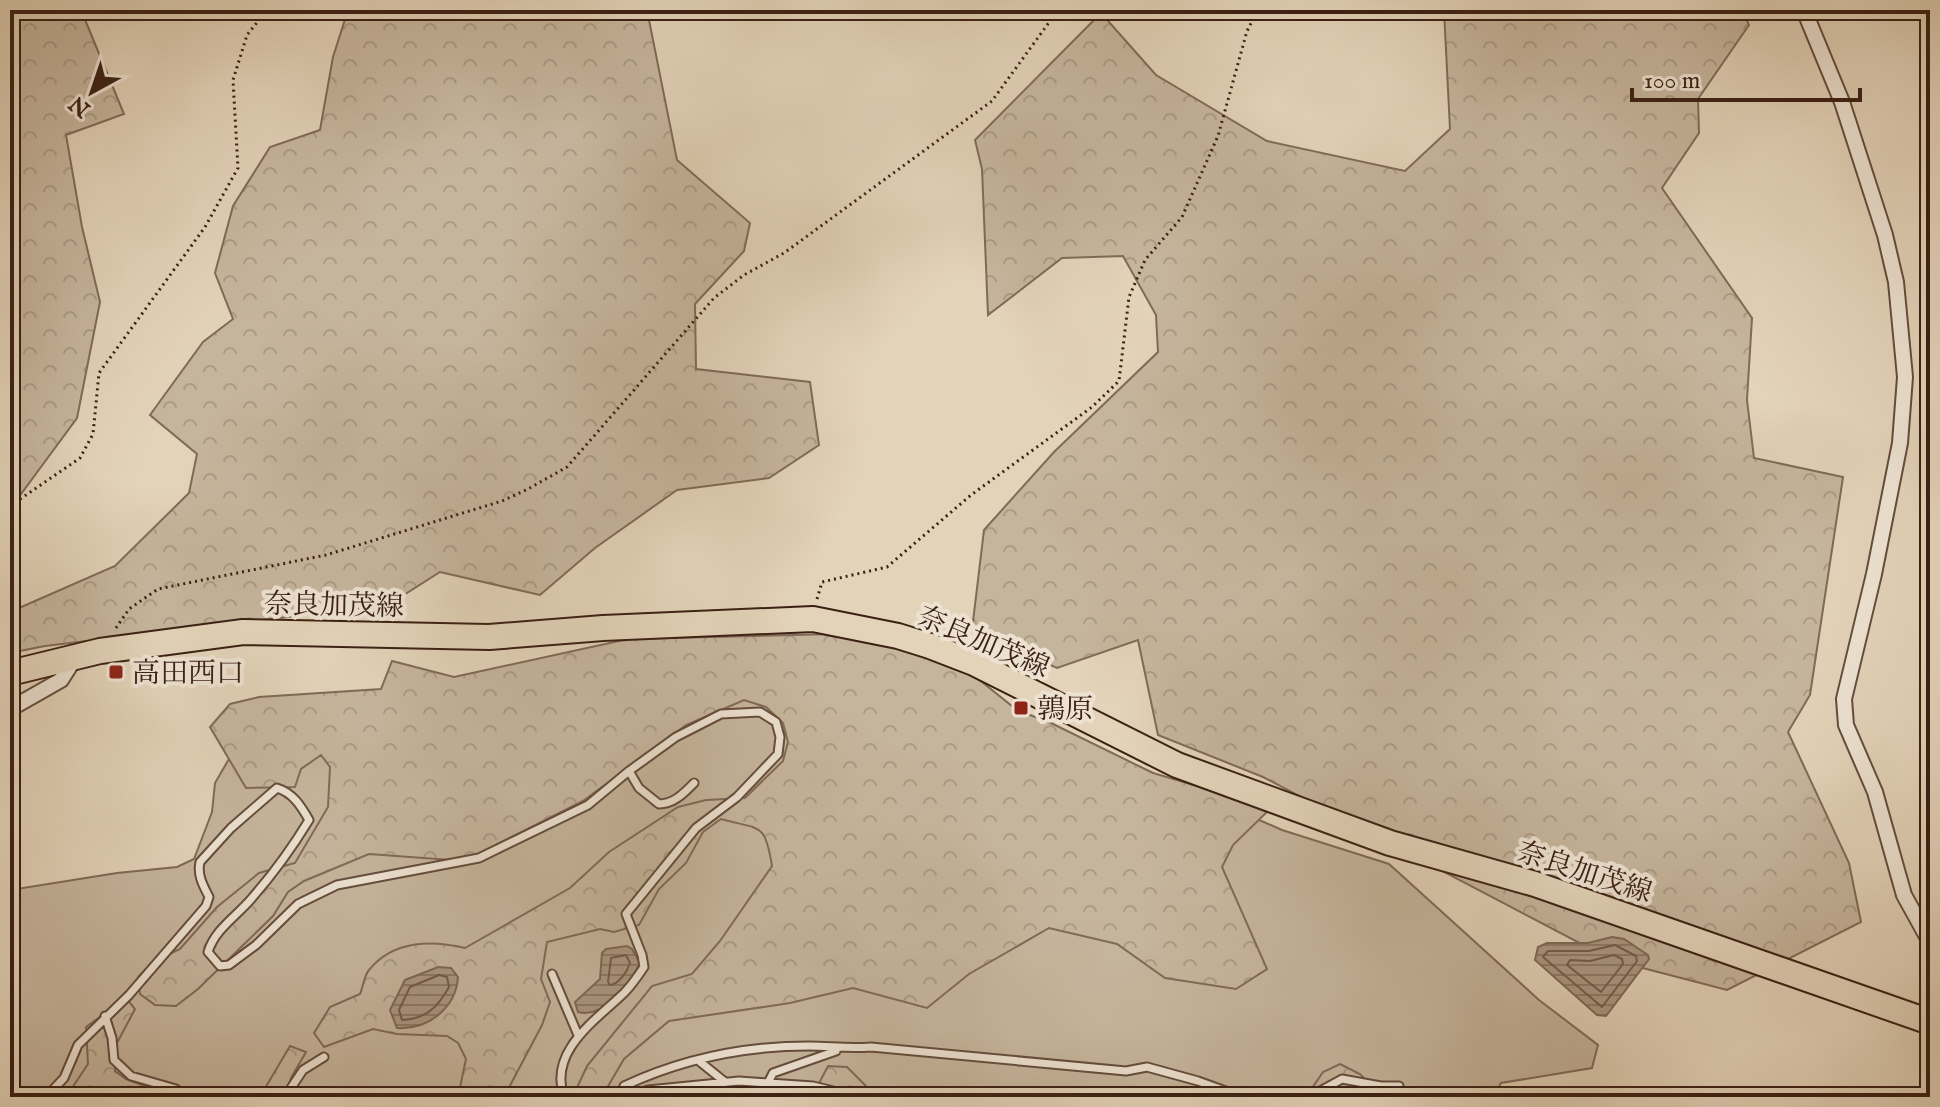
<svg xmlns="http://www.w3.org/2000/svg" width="1940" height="1107" font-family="'IM FELL English','Noto Serif JP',serif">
<defs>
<pattern id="forest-crowns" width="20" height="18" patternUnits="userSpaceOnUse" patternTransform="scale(2)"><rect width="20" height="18" fill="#c6b59d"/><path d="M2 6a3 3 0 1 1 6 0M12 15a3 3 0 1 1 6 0" fill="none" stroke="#ab9b86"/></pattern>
<pattern id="water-rules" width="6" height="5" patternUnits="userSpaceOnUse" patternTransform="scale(2)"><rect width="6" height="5" fill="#aa9681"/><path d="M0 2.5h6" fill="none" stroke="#8c7a68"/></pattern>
</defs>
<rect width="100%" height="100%" fill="#e3d3b9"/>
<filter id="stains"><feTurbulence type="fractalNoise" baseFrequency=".0025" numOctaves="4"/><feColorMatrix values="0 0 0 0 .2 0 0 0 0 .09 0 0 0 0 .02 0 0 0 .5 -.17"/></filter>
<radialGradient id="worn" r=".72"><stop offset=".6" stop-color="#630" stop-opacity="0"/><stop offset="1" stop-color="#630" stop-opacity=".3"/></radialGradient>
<path fill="#c6b59d" stroke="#806a58" stroke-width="2" d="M764 683 1148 771 1282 830 1389 864 1539 1000 1598 1045 1592 1068 1501 1083 1494 1097H10V890L117 873 177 867 194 859 212 812 215 783 233 752Z"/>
<path fill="url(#forest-crowns)" stroke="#806a58" stroke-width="2" d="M10 10H81L124 114 66 135 82 227 100 302 77 418 10 509Z
M348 10H647L677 160 750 223 744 251 695 304 696 369 810 382 819 445 769 478 677 490 595 548 540 595 440 572 388 605 45 646 10 653V612L115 566 189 493 197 454 150 415 203 342 233 319 215 273 233 206 270 147 320 130 333 57Z
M1444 10H1594L1595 13 1674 20 1680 10H1742L1749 25 1698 99 1699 133 1662 188 1752 318 1747 400 1754 458 1843 477 1810 695 1788 732 1849 863 1861 922 1727 990 1612 960 1263 777 1158 735 1138 640 1057 668 972 630 984 530 1054 452 1158 352 1156 315 1123 256 1062 258 988 315 982 169 975 140 1101 13 1156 75 1267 141 1405 171 1450 129Z
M835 634 898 645 972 674 1017 710 1051 723 1153 773 1214 791 1268 811 1233 845 1222 867 1267 969 1236 989 1165 978 1117 944 1049 928 969 974 927 1008 853 988 790 1003 669 1021 624 1059 607 1088V1097H578L575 1092 587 1066 652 986 692 974 720 941 772 866C765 822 761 830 721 819L703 832 686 863 659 889 639 925 614 932 600 929 547 942 541 979 550 1002 542 1025 504 1097H458L466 1059 458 1043 447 1036 397 1034 373 1029 324 1047 314 1033 330 1007 360 994C363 987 364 976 369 970 393 940 432 940 465 948L570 888 609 852 678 807 706 800 745 798 783 761 788 742 783 723 766 707 744 700 686 725 583 801 476 855 451 860 369 854 304 881 288 892 273 916 198 989 176 1006 155 1005 140 994 138 977 153 962 180 949 217 907 259 873 295 863 328 807 330 767 321 755 301 769 295 787 246 788 210 727 230 704 259 697 381 689 392 661 454 677 628 639Z
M126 998 135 1009 117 1043 115 1071 126 1079 174 1097H66L88 1064 86 1027Z
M290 1046 306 1052 291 1078 286 1097H244L264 1090Z
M1340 1064 1360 1074 1382 1097H1306L1323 1072Z
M828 1066 847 1067 877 1097H807L814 1093Z"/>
<path fill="url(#water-rules)" stroke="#7e6755" stroke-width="2" d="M1612 937 1624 939 1648 955 1649 959 1606 1016 1597 1015 1535 960 1538 947 1547 943H1588Z
M627 946 632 949 640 963C629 984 605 1019 578 1012L575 1002 600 979 602 953 606 949Z
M438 967 451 968 458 977C456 1008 428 1030 397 1028L390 1010 405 980Z"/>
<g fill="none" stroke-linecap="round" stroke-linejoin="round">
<path stroke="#725b4a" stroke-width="2" d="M1615 945 1636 956 1637 961 1602 1007 1543 957 1548 951H1589Z
M626 955 630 963C627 972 619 984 610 985L608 982 611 958Z
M1614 955 1622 959 1623 964 1601 992 1567 965 1570 960 1590 961Z
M439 975 447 977 449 987C438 1007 426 1019 402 1020L399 1010 410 987Z"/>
<g stroke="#654d3d" stroke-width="11">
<path id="lane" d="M552 974 578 1035
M105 1016 112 1038 114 1060 131 1076 176 1089 185 1097
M699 1061 725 1082
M767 1085 773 1073 836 1051
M46 1097 64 1078 78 1045 129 995 206 906 209 897C203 885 197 875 200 862L231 828 277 788C293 793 301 806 309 820 292 848 273 874 252 898 237 916 215 929 208 952L220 966 229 965 256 945 298 904 337 885 479 858 588 805 629 771 639 788 659 804C674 804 684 793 694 783
M285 1097 303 1070 324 1057
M564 1097C548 1051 596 1020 624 993 632 985 638 976 644 967L642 955 626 914 696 828 737 797 778 754 780 737 776 722 760 712 721 714 676 737 629 771
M621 1097 624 1086C682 1059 745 1046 809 1046 830 1046 849 1049 871 1047L1126 1071 1147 1067 1198 1081 1242 1097
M625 1097 648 1090 739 1081 813 1086 858 1097
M1309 1097 1342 1079 1381 1086H1399L1398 1097"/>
</g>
<g stroke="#654d3d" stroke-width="18">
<path id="street" d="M1804 10 1842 102 1885 235 1896 282 1905 377 1900 443 1874 574 1844 699 1846 725 1875 792 1904 895 1930 942
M10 709 61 680 75 658"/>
</g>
<g stroke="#3b2014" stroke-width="28">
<path id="primary" d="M10 673 100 651 243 632 489 637 603 628 813 619 898 636 930 646 974 663 1177 765 1390 843 1535 884 1930 1022"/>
</g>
<path stroke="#3b2014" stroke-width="3" stroke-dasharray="2 4" stroke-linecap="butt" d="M10 506 80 458 93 434 99 373 205 227 238 168 233 80 247 35 267 10
M817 599 822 582 887 567 971 495 1092 407 1119 381 1129 297 1145 260 1182 217 1218 136 1247 31 1258 10
M116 628 129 609 158 589 326 555 502 501 528 489 567 467 714 298 744 275 784 253 992 101 1058 10"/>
<use href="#lane" stroke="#ede2d2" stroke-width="7"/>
<use href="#street" stroke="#ede2d2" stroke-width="14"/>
<use href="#primary" stroke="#e3d3b9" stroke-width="24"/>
</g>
<g fill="#8f2418" stroke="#ede2d2" stroke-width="3">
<rect x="108" y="664" width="16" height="16" rx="4"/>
<rect x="1013" y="700" width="16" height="16" rx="4"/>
</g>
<g text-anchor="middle" stroke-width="8" stroke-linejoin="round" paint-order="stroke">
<g font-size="28" fill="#3b2014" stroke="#ede2d2">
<text transform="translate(334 604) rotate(1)" y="10">奈良加茂線</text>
<text transform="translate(984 641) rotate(23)" y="10">奈良加茂線</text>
<text transform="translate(1585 871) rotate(18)" y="10">奈良加茂線</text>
</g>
<g font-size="28" fill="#3b2014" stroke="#ede2d2" text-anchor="start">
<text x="132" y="682">高田西口</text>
<text x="1037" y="718">鶉原</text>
</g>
</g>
<rect width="1940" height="1107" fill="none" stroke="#e3d3b9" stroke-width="40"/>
<rect x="12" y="12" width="1916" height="1083" fill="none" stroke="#3b2014" stroke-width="4"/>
<rect x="20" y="20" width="1900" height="1067" fill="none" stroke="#3b2014" stroke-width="2"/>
<g transform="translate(92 92) rotate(220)" stroke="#ede2d2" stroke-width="6" paint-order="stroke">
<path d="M0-6L14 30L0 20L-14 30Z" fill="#3b2014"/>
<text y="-12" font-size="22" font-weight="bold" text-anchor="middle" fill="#3b2014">N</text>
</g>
<path d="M1632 88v12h228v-12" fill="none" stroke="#3b2014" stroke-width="4"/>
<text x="1644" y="88" font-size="24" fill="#3b2014" stroke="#ede2d2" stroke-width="6" paint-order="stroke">100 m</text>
<rect width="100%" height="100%" filter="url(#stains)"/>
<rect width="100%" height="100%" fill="url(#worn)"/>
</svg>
